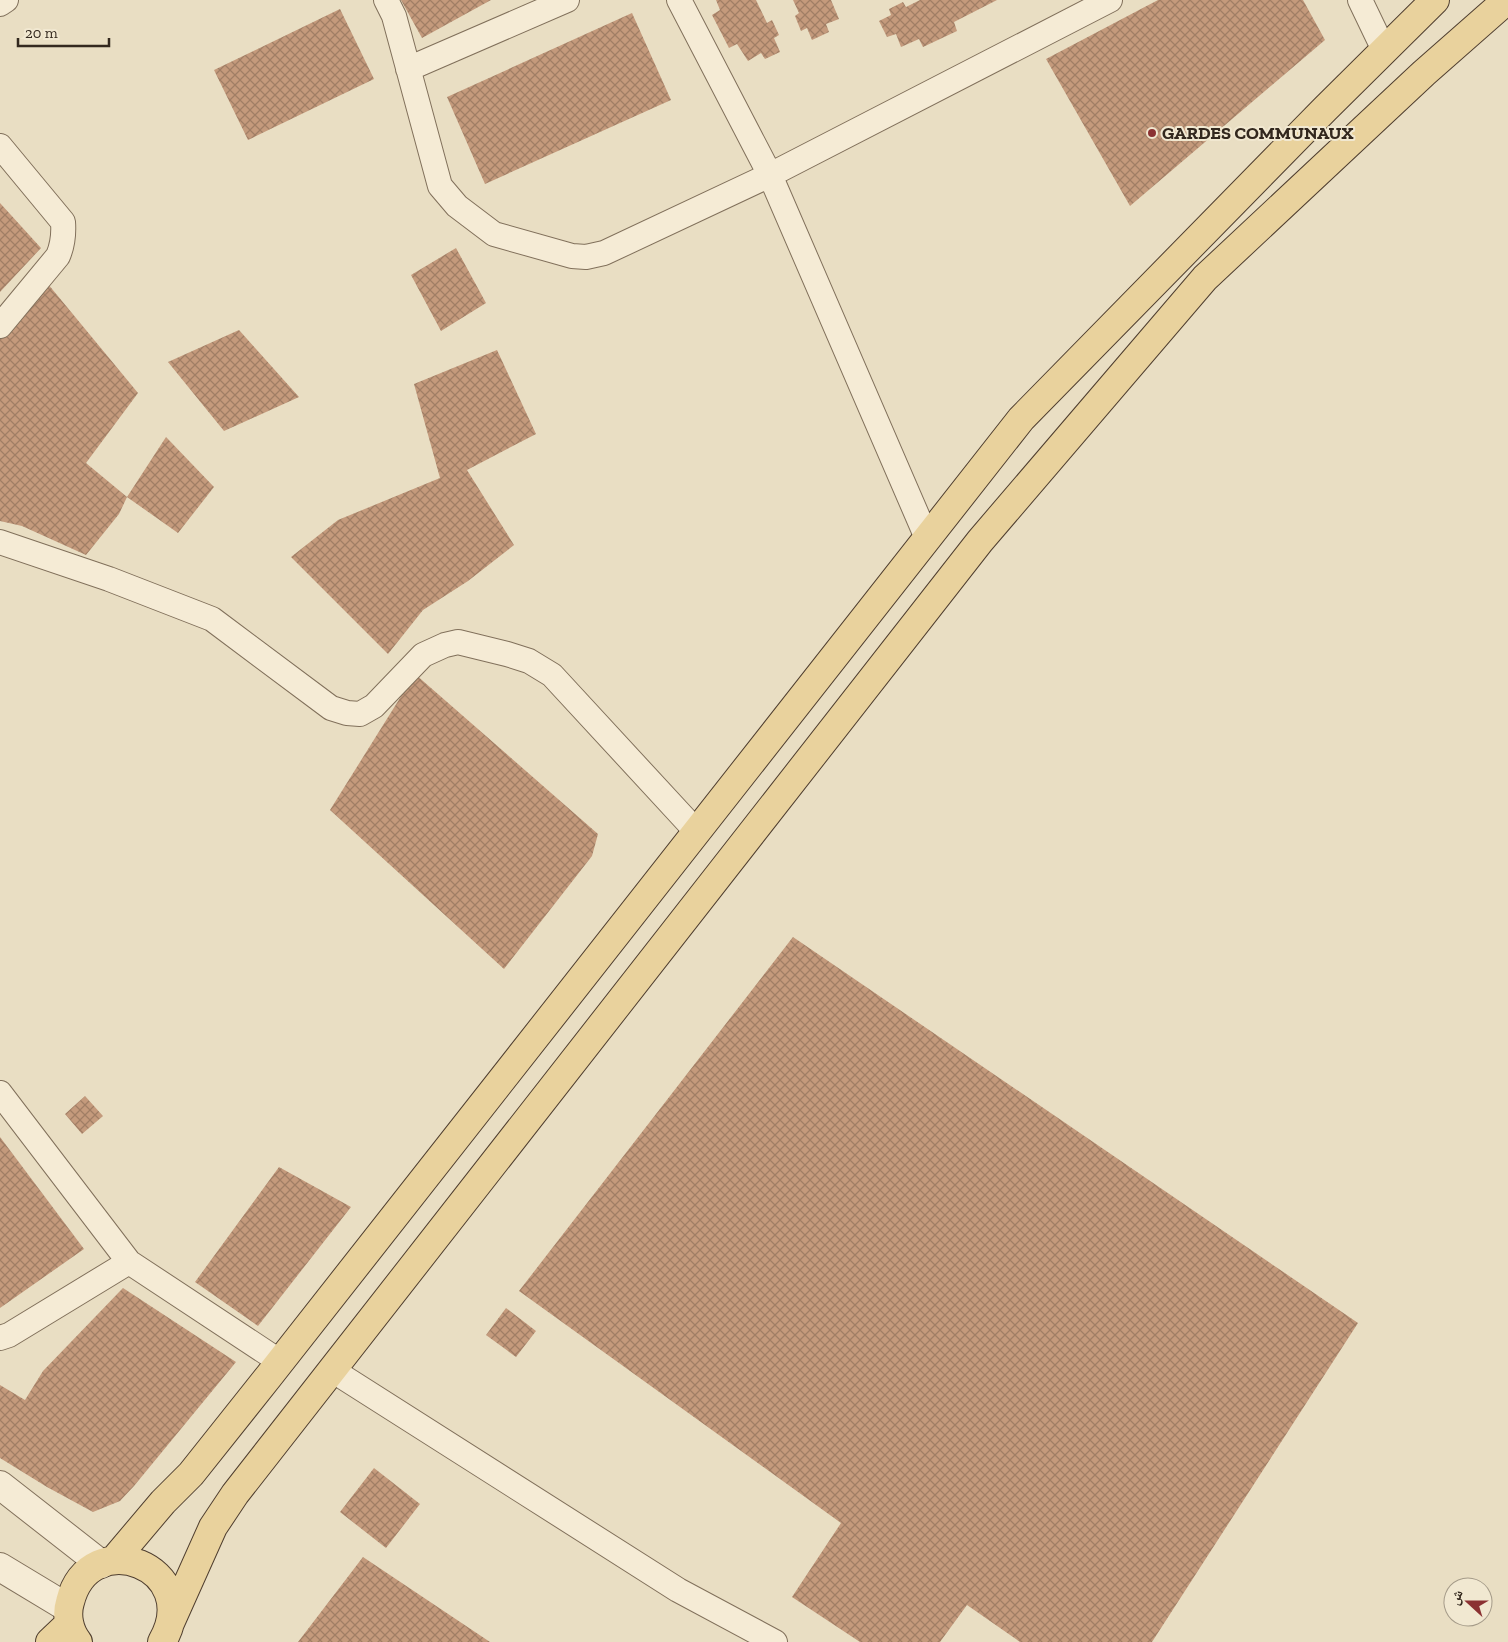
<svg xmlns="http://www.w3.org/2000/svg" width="1508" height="1642" font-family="'Zilla Slab','Noto Naskh Arabic',serif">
<defs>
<pattern id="building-cross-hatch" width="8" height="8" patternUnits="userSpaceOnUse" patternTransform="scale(1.25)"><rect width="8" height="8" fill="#c49a7c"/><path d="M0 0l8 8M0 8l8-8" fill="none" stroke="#a07e65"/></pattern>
</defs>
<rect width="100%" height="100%" fill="#e9dec3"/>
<path fill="url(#building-cross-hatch)" d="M401 0H491L422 38Z
M716 0H756L767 23 772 20 779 35 774 38 780 52 765 59 761 53 748 61 737 44 729 48 712 15 720 10Z
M793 0H831L839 19 826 24 829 32 812 40 807 28 801 31 795 16 799 13Z
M920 0H997L954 22 957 31 923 47 919 39 901 47 896 34 887 37 879 21 891 15 889 9 903 2 906 7Z
M1158 0H1303L1325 40 1130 206 1046 59Z
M340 9 374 79 248 140 214 70Z
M632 13 671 100 485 184 447 97Z
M0 203 41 248 0 292Z
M456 248 486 303 441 331 411 275Z
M43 278 138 393 86 463 127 497 119 514 86 555 22 526 0 521V335Z
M239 330 299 397 224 431 168 362Z
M497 350 536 434 467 470 514 545 468 581 423 610 388 654 291 557 338 520 440 478 414 384Z
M166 437 214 487 178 533 127 497Z
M415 674 598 834 592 856 504 969 330 810Z
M793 937 1358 1323 1152 1642H1020L967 1605 940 1642H860L792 1597 841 1523 519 1291Z
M85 1096 103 1116 82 1134 65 1114Z
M0 1137 84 1249 0 1308Z
M279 1167 351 1207 258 1326 195 1282Z
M123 1288 236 1362 134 1486 120 1501 93 1512 47 1487 0 1458V1385L25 1400 43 1371Z
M506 1308 536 1331 516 1357 486 1335Z
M374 1468 420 1504 386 1548 340 1512Z
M363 1557 490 1642H298Z"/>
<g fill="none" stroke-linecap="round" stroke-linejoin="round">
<g stroke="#81705b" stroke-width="26">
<path id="minor" d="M386 0 394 16 440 186 457 206 494 234 572 256 586 257 604 253 770 175 1110 0
M679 0 770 175 927 538
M1360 0 1384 50
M0 4 6 0
M408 69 567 0
M0 146 63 222C64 235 63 244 58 256L0 326
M0 542 109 579 212 619 331 708 347 713 360 714 374 706 423 655 445 645 458 642 507 654 529 661 552 675 696 831
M0 1093 129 1262 279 1361
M0 1338 9 1335 129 1262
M332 1370 678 1590 775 1642"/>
</g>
<g stroke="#81705b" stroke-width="30">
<path id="tertiary" d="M0 1485 101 1564
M0 1567 68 1608"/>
</g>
<g stroke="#4f3e2f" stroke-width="30">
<path id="primary" d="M114 1560 163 1502 191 1474 269 1376 1021 419 1325 109 1435 0
M170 1623 213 1527 235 1494 980 541 1205 278 1424 73 1507 0
M50 1642 69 1624
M78 1642C69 1631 66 1615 70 1602 90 1523 205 1567 162 1642"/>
</g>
<use href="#minor" stroke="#f5ebd5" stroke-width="24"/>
<use href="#tertiary" stroke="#f5ebd5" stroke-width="28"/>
<use href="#primary" stroke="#e9d29d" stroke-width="28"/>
</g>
<circle fill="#8b3132" stroke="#f1e8d1" stroke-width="2" cx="1152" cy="133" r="5"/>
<g text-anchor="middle" stroke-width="4" stroke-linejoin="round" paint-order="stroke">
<g font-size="18" font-weight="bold" fill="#33281e" stroke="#f1e8d1" text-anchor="start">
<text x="1162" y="139">GARDES COMMUNAUX</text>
</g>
</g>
<g transform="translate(1468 1602) rotate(291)"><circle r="24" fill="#f1e8d1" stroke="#a59b89"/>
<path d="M0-4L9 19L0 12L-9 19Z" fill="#8b3132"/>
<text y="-8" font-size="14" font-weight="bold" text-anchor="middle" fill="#33281e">ش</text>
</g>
<path d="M18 38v8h91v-8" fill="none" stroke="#33281e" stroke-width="2.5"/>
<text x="25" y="38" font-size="15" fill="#33281e" stroke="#f1e8d1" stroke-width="4" paint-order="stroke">20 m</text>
</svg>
